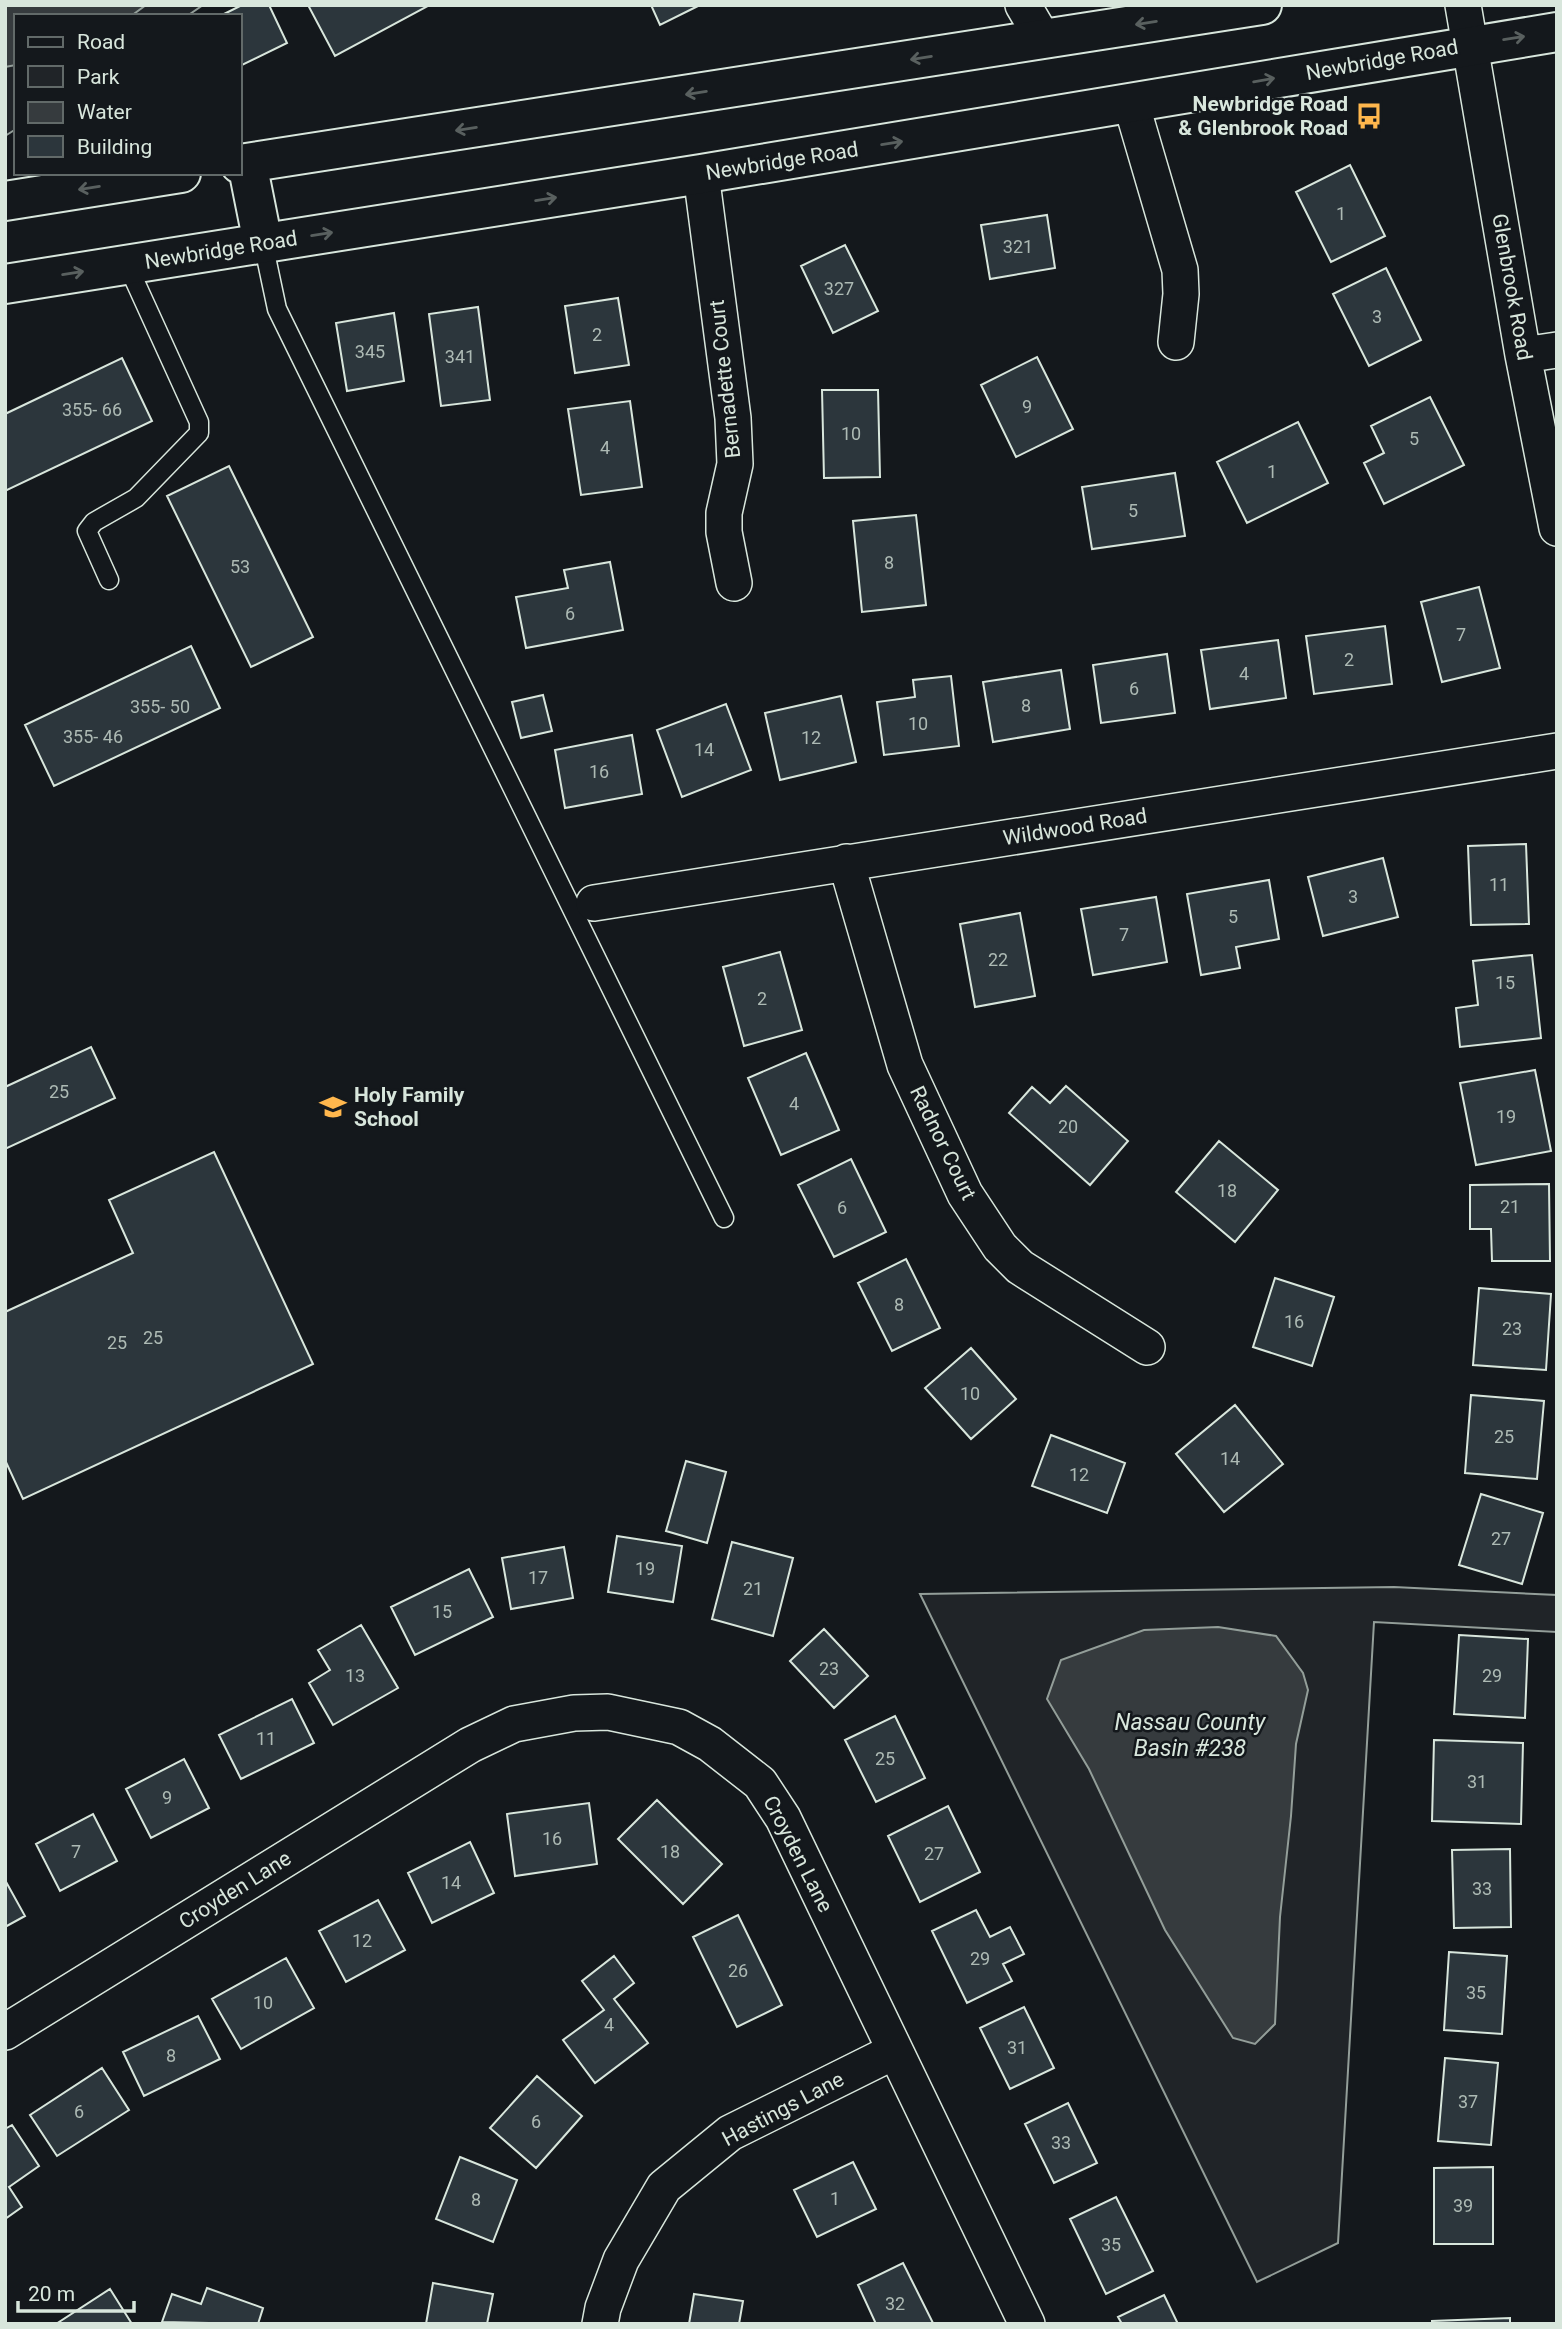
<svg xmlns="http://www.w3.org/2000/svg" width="1562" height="2329" font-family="Roboto,sans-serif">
<rect width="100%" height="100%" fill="#14181c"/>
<path fill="#202428" stroke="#939e99" stroke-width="2" d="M5 5H203L187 16H16V129L5 136Z
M1394 1587 1557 1595V1632L1374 1622 1338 2243 1257 2282 920 1594Z"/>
<path fill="#363b3e" stroke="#939e99" stroke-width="2" d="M5 5H146L131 16H16V65L5 67Z
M1218 1627 1276 1636 1303 1673 1308 1690 1296 1744 1291 1816 1280 1917 1275 2024 1255 2044 1233 2038 1165 1930 1089 1769 1047 1699 1061 1660 1144 1630Z"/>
<path fill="#2c363c" stroke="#d8e6dc" stroke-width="2" d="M242 5H269L287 43 240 66V16H220Z
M308 5H428V6L335 56Z
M651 5H700L660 25Z
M1350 165 1385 236 1331 262 1296 192Z
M1047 215 1055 268 990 279 981 225Z
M845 245 878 311 833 333 801 266Z
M1386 268 1421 340 1369 366 1333 294Z
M618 298 629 365 575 373 565 306Z
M478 307 490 400 441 406 429 314Z
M394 313 404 381 347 391 336 323Z
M1037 357 1073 429 1016 457 981 385Z
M122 358 152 421 5 491V414Z
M822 390H878L880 477 824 478Z
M1430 397 1464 465 1384 504 1364 463 1384 453 1371 426Z
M630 401 642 487 581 495 568 409Z
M1298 422 1328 483 1247 523 1217 462Z
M229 466 313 637 251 667 167 496Z
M1175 473 1185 536 1092 549 1082 487Z
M916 515 926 605 862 612 853 521Z
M610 562 623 630 526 648 516 597 568 588 564 570Z
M1479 587 1500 668 1442 682 1421 602Z
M1385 626 1392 684 1314 694 1306 636Z
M1278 640 1286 698 1210 709 1201 650Z
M191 646 220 708 54 786 25 725Z
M1167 654 1175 713 1101 723 1093 665Z
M1061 670 1070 729 993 742 983 682Z
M951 676 959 746 884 755 877 702 915 697 913 680Z
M543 695 552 731 521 738 512 702Z
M841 696 856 762 780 780 765 713Z
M726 704 751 770 682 797 657 730Z
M632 735 642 794 565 808 555 750Z
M1526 844 1529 924 1471 925 1468 846Z
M1383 858 1398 917 1323 936 1308 877Z
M1269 880 1279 939 1236 947 1240 968 1201 975 1187 894Z
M1156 897 1167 962 1093 975 1081 909Z
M1020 913 1035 996 975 1007 960 924Z
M780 952 802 1030 744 1046 723 967Z
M1532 955 1541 1038 1460 1047 1456 1008 1478 1005 1473 961Z
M91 1047 115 1098 5 1149V1087Z
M806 1053 839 1130 781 1155 748 1078Z
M1535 1070 1551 1151 1476 1165 1460 1083Z
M1066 1086 1128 1141 1090 1185 1009 1113 1032 1087 1050 1103Z
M1219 1141 1278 1190 1235 1242 1176 1192Z
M214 1152 313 1364 23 1499 5 1460V1312L133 1253 109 1200Z
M851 1159 886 1232 834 1257 798 1185Z
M1549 1184 1550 1261H1492L1491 1229H1470V1185Z
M906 1259 940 1328 892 1351 858 1283Z
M1275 1278 1334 1297 1312 1366 1253 1347Z
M1479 1288 1551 1294 1546 1370 1473 1365Z
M971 1348 1016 1399 971 1439 925 1388Z
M1471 1395 1544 1401 1537 1479 1465 1473Z
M1235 1405 1283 1464 1224 1512 1176 1454Z
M1051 1435 1125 1463 1107 1513 1032 1486Z
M686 1461 726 1472 707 1543 666 1531Z
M1481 1494 1543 1513 1522 1584 1459 1565Z
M617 1536 682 1546 673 1602 608 1592Z
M732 1542 793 1558 773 1636 712 1619Z
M564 1547 573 1598 511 1609 502 1558Z
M469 1569 493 1617 415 1655 391 1607Z
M361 1625 398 1688 333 1725 309 1683 330 1670 318 1650Z
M824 1629 868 1676 834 1708 790 1661Z
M1459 1635 1528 1639 1525 1718 1454 1714Z
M292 1699 314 1743 241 1779 219 1735Z
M895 1716 925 1778 876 1802 845 1740Z
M1434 1740 1523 1743 1521 1824 1432 1821Z
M184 1759 209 1808 151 1838 126 1789Z
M657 1800 722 1864 683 1904 618 1839Z
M589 1803 597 1864 515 1876 507 1814Z
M948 1806 980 1872 920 1902 888 1836Z
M93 1814 117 1861 60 1891 36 1844Z
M470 1842 494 1893 432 1923 408 1873Z
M1510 1849 1511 1927 1454 1928 1452 1850Z
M5 1880 25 1916 5 1927Z
M378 1900 405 1950 346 1982 319 1931Z
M976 1910 990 1937 1010 1927 1024 1954 1003 1964 1012 1981 967 2003 932 1931Z
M738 1915 782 2005 737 2027 693 1937Z
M1449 1952 1507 1956 1502 2034 1444 2030Z
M614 1956 634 1983 614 1999 648 2043 595 2083 563 2040 604 2010 582 1981Z
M286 1958 314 2008 241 2049 212 1999Z
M1024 2007 1054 2068 1010 2089 980 2028Z
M198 2016 220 2059 144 2096 123 2052Z
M1445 2058 1498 2063 1491 2145 1438 2141Z
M102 2068 129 2110 57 2156 30 2115Z
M537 2076 582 2116 536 2168 490 2128Z
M1068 2103 1097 2163 1054 2183 1025 2124Z
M12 2125 39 2166 9 2187 22 2207 5 2219V2129Z
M460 2157 517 2180 493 2242 436 2219Z
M853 2162 876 2209 817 2237 794 2190Z
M1493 2167V2244H1434V2168Z
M1116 2197 1153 2271 1106 2294 1070 2219Z
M903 2263 933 2323 932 2324H876L858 2285Z
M433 2283 493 2294 487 2324H426Z
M207 2288 263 2308 258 2324 162 2322 172 2294 201 2304Z
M110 2289 132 2324H56Z
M694 2294 743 2301 739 2324H689Z
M1164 2295 1178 2324H1122L1118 2317Z
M1510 2318V2324H1432V2321Z"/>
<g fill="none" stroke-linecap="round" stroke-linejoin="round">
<g stroke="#d8e6dc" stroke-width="21">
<path id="service" d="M263 243 277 309 724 1218
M109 580 87 531 94 522 136 498 199 433V422L127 264"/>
</g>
<g stroke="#d8e6dc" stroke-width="38">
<path id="minor" d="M1023 5 1043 39
M1463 5 1523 355 1557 528
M1131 103 1180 270 1181 294 1176 342
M701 174 733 418 735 464 724 513V532L734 583
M1523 355 1557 350
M846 862 905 1065 965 1194 1000 1247 1020 1267 1147 1347
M594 903 1557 751
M5 2032 470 1745 514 1724 574 1713 608 1712 679 1727 710 1744 760 1783 783 1818 1027 2324
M600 2324 603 2308 621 2260 664 2187 730 2133 895 2051"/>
</g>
<g stroke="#d8e6dc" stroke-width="42">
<path id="primary" d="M247 163 263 243
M240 164 1262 5
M5 201 181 173
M5 284 701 174 1557 32"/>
</g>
<use href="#service" stroke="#14181c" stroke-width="18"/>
<use href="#minor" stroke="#14181c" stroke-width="35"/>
<use href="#primary" stroke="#14181c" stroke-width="38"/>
</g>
<defs><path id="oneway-shaft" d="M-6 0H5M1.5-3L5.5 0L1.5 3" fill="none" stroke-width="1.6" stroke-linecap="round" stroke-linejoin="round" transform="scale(1.75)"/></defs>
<g stroke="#59605f">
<use href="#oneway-shaft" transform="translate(1146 23) rotate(171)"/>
<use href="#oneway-shaft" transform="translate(1514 38) rotate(-9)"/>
<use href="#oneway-shaft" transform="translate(921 58) rotate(171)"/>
<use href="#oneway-shaft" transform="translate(1264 80) rotate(-10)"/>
<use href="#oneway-shaft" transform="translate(696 93) rotate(171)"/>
<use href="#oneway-shaft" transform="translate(466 129) rotate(171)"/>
<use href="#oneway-shaft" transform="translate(892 143) rotate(-9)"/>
<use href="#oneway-shaft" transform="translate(89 188) rotate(171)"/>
<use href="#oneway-shaft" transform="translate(546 199) rotate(-9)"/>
<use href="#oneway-shaft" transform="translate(322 234) rotate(-9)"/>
<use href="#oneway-shaft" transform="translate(73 273) rotate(-9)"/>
</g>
<defs>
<g id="bus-bare" transform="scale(2.1)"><path d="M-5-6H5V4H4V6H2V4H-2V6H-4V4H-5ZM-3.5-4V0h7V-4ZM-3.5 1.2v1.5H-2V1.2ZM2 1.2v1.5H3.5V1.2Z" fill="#ffb74d" stroke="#14181c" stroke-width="2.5" paint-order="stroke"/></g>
<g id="school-bare" transform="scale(2.1)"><path d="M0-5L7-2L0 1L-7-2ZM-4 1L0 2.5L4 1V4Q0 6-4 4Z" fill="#ffb74d" stroke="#14181c" stroke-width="2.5" paint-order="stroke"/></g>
</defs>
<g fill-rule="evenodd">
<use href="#bus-bare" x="1369" y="116"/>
<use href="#school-bare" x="333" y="1107"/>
</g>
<g text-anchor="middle" stroke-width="5" stroke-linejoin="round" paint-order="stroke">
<g font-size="18" fill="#adbab4">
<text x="1341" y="220">1</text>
<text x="1018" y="253">321</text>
<text x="839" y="295">327</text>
<text x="1377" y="323">3</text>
<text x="597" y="341">2</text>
<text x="370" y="358">345</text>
<text x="460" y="363">341</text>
<text x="1027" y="413">9</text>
<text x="92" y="416">355- 66</text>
<text x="851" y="440">10</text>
<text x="1414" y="445">5</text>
<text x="605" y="454">4</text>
<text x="1272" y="478">1</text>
<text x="1133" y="517">5</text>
<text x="889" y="569">8</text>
<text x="240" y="573">53</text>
<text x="570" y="620">6</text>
<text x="1461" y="641">7</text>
<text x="1349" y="666">2</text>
<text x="1244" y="680">4</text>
<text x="1134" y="695">6</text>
<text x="1026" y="712">8</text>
<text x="160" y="713">355- 50</text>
<text x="918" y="730">10</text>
<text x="93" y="743">355- 46</text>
<text x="811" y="744">12</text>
<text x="704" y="756">14</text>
<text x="599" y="778">16</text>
<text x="1499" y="891">11</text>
<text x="1353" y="903">3</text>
<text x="1233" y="923">5</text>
<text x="1124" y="941">7</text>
<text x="998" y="966">22</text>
<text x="1505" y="989">15</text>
<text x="762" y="1005">2</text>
<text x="59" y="1098">25</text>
<text x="794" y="1110">4</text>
<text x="1506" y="1123">19</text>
<text x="1068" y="1133">20</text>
<text x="1227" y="1197">18</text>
<text x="1510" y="1213">21</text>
<text x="842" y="1214">6</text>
<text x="899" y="1311">8</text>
<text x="1294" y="1328">16</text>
<text x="1512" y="1335">23</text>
<text x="153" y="1344">25</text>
<text x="117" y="1349">25</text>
<text x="970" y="1400">10</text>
<text x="1504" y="1443">25</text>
<text x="1230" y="1465">14</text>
<text x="1079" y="1481">12</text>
<text x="1501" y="1545">27</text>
<text x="645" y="1575">19</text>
<text x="538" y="1584">17</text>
<text x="753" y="1595">21</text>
<text x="442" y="1618">15</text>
<text x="829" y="1675">23</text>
<text x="355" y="1682">13</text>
<text x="1492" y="1682">29</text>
<text x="266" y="1745">11</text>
<text x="885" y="1765">25</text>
<text x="1477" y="1788">31</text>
<text x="167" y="1804">9</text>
<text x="552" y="1845">16</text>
<text x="76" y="1858">7</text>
<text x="670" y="1858">18</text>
<text x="934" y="1860">27</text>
<text x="451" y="1889">14</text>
<text x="1482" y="1895">33</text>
<text x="362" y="1947">12</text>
<text x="980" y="1965">29</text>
<text x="738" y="1977">26</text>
<text x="1476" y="1999">35</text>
<text x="263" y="2009">10</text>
<text x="609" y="2031">4</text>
<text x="1017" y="2054">31</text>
<text x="171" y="2062">8</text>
<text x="1468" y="2108">37</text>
<text x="79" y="2118">6</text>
<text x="536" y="2128">6</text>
<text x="1061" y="2149">33</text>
<text x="835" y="2205">1</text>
<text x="476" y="2206">8</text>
<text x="1463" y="2212">39</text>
<text x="1111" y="2251">35</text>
<text x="895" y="2310">32</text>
</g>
<g font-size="21" fill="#d8e6dc" stroke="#14181c">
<text transform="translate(1382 60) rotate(-10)" y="7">Newbridge Road</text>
<text transform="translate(782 161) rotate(-9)" y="7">Newbridge Road</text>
<text transform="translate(221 250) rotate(-9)" y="7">Newbridge Road</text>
<text transform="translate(1512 287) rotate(80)" y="7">Glenbrook Road</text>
<text transform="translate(725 379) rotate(-96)" y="7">Bernadette Court</text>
<text transform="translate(1075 827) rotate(-9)" y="7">Wildwood Road</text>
<text transform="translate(943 1143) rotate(64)" y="7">Radnor Court</text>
<text transform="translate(798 1854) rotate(63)" y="7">Croyden Lane</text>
<text transform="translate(235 1890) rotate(-32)" y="7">Croyden Lane</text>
<text transform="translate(783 2109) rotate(-28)" y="7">Hastings Lane</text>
</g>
<g font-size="21" font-weight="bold" fill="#d8e6dc" stroke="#14181c" text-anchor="end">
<text x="1348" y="111">Newbridge Road<tspan x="1348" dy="24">&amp; Glenbrook Road</tspan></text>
<text x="354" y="1102" text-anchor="start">Holy Family<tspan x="354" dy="24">School</tspan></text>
</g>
<g font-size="23" font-style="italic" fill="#d8e6dc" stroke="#14181c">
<text x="1190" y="1730">Nassau County<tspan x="1190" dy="26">Basin #238</tspan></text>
</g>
</g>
<rect width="1562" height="2329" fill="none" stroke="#d8e6dc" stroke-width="14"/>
<rect x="14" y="14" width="228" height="161" fill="#14181c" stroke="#626a69" stroke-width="2"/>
<rect x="28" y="37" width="35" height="10" fill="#14181c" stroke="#626a69" stroke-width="2"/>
<text x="77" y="49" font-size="21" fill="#d8e6dc">Road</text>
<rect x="28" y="66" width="35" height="21" fill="#202428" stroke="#626a69" stroke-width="2"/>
<text x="77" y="84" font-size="21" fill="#d8e6dc">Park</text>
<rect x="28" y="102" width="35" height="21" fill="#363b3e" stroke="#626a69" stroke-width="2"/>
<text x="77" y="119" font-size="21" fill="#d8e6dc">Water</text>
<rect x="28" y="136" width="35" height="21" fill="#2c363c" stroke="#626a69" stroke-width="2"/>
<text x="77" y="154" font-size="21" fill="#d8e6dc">Building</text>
<path d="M18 2301v10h116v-10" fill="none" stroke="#d8e6dc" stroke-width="3.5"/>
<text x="28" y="2301" font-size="21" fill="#d8e6dc" stroke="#14181c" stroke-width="5" paint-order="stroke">20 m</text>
</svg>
